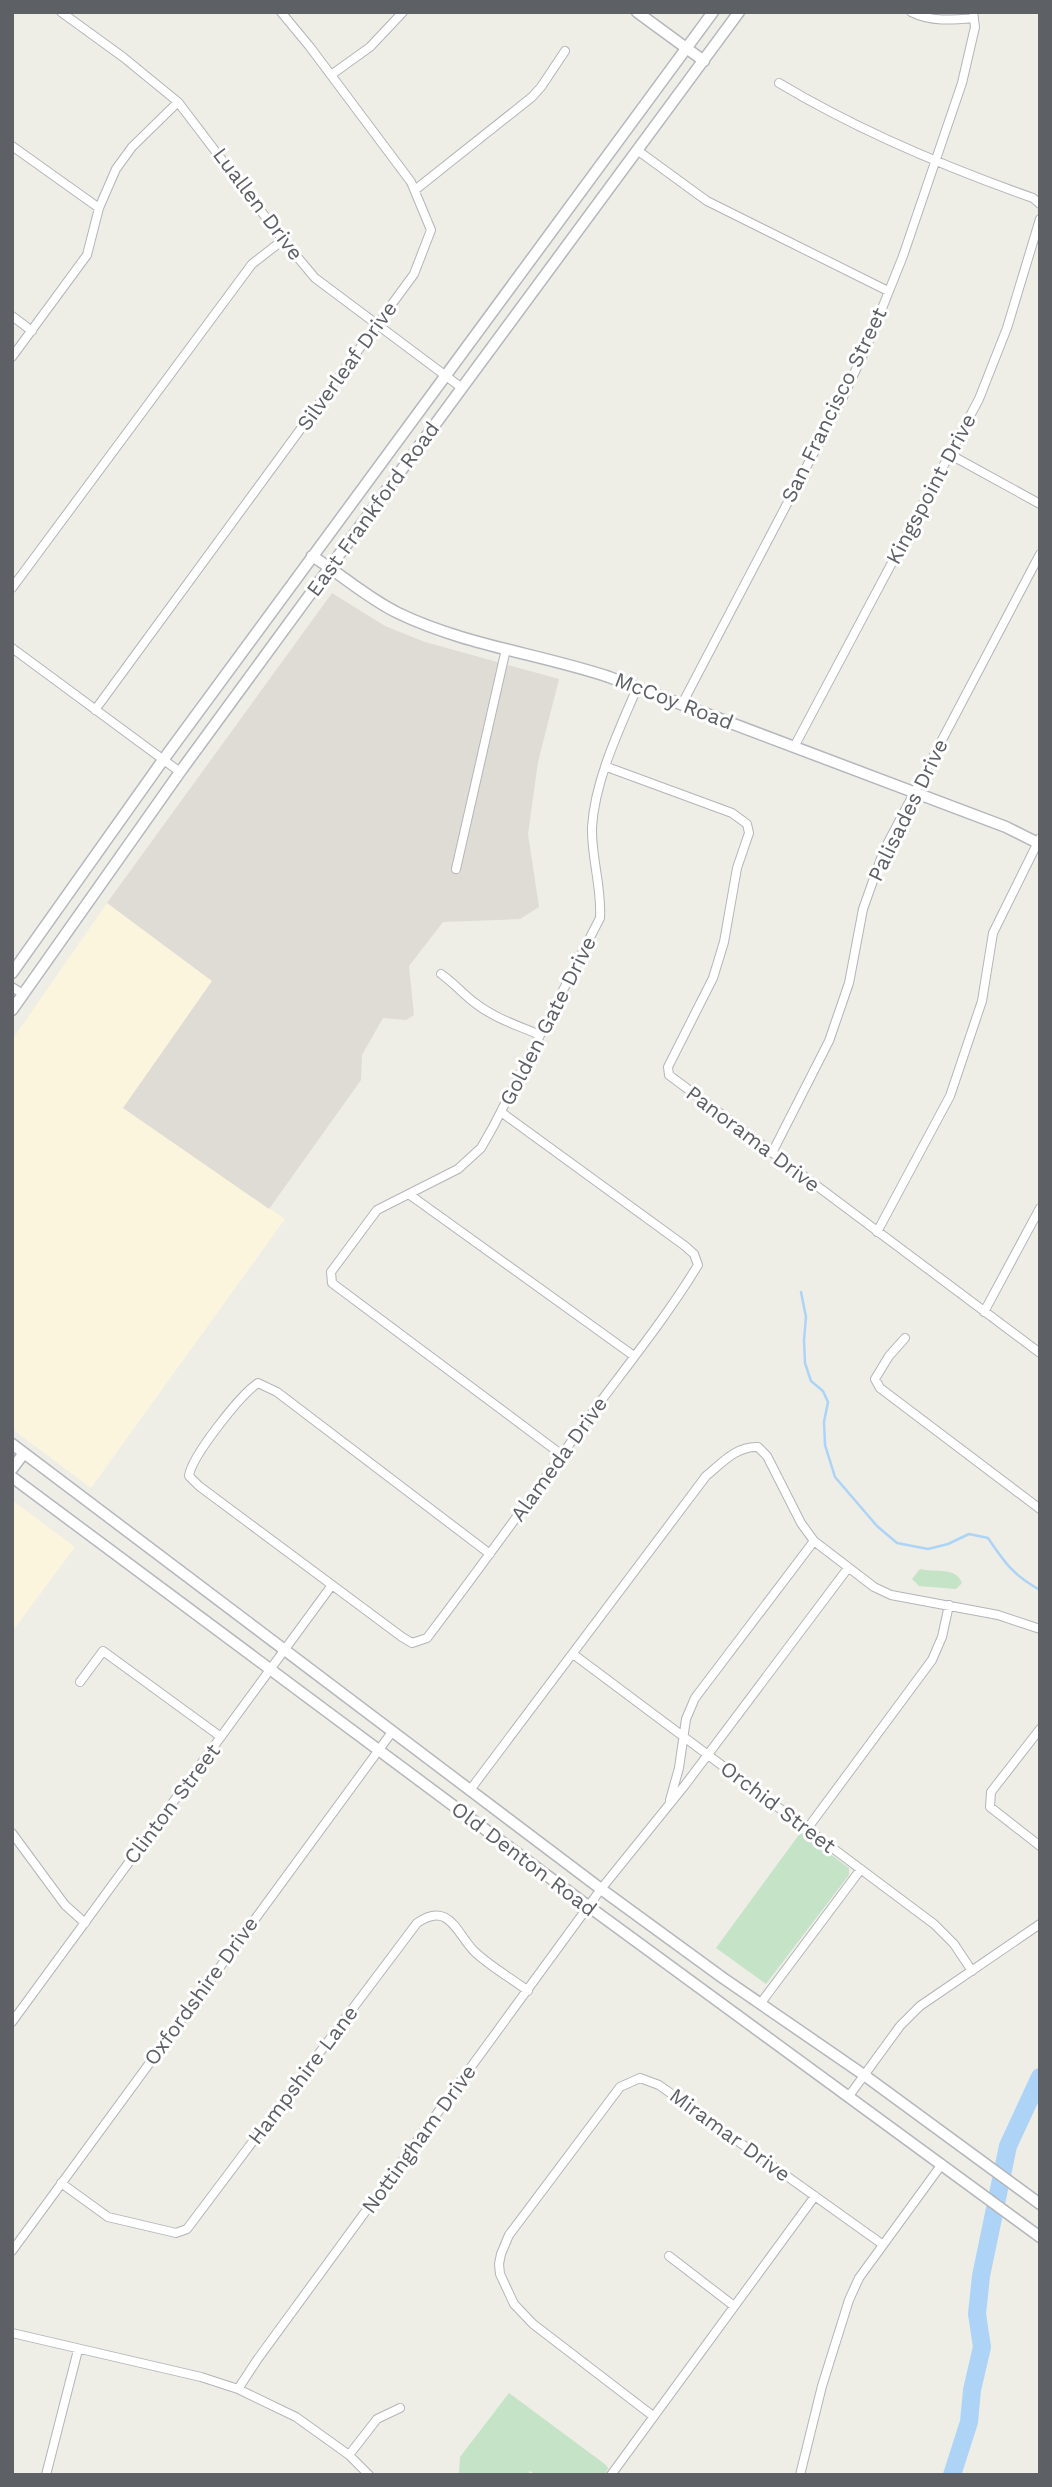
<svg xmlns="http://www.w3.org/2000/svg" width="1052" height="2487" font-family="'Work Sans',sans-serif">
<rect width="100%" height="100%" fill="#eeede6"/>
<path fill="#fbf5de" d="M107 903 212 981 124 1108 285 1219 91 1488 12 1429V1040Z
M12 1500 75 1547 12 1632Z"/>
<path fill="#dedcd4" d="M332 593 385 626 425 642 559 679 538 762 528 834 539 907 520 919 443 922 409 966 414 1015 406 1020 383 1018 362 1055 361 1080 269 1209 123 1108 212 981 107 903Z"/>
<path fill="#c5e3c6" d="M920 1569C934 1573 956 1566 962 1583L956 1589 919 1586 912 1579Z
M801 1832 849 1868V1875L766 1984 716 1948Z
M509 2393 606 2465 608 2468 605 2475H536L530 2471 527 2475H459L460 2457Z"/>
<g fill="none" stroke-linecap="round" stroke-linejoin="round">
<path stroke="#add4f7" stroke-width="2.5" d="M801 1292 806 1317 804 1340 805 1363 811 1381 823 1391 828 1402 824 1422 825 1445 835 1477 877 1526 897 1543 928 1549 948 1544 969 1534 988 1538C1005 1563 1013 1575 1040 1590"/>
<path stroke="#add4f7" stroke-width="18" d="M952 2475 969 2422 972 2390 982 2347 977 2314 981 2276 1008 2146 1040 2077"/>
<g stroke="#b3b5b9" stroke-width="10">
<path id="street" d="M61 12 123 57 178 102 283 240 315 278 462 388
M911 12C931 22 952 20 974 18
M331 75 370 47 403 12
M779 83C859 131 945 167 1033 198L1040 204
M12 146 99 208
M637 150 707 201 888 291
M415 190 532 97 541 87 565 51
M12 316 32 331
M12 357 87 255 99 208 116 169 132 147 178 102
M949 454 1040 504
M12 588 252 264 283 240
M12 648 180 772
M682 704 842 399 867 346 903 256 962 83 975 27 973 12
M95 710 414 274 431 230 411 182 310 47 281 12
M794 747 979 399 1007 328 1040 219
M607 767 732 813 747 824 749 833 737 868 724 942 713 978 668 1067 669 1075 1040 1353
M456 869 506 649
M441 974C454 983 463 994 475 1003 494 1018 519 1026 540 1035
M12 987 23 994
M772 1153 829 1041 849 983 863 909 884 850 1040 554
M410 1195 634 1356
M877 1232 950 1096 982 1001 993 933 1040 838
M984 1312 1040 1208
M905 1338 889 1356 875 1379 880 1388 1040 1509
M562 1455 332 1283 331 1272 377 1210 458 1169 481 1148 493 1127 600 918C602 887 591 857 592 827 595 780 619 730 637 688
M490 1554 277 1392 258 1383C241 1394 191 1457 189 1476L199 1486 402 1637 412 1643 427 1638C484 1563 539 1486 595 1409 630 1362 667 1316 698 1265L694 1254 685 1246 501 1112
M573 1654 934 1924 954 1944 972 1971
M80 1682 103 1651 221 1737
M1040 1729 991 1792 990 1807 1040 1846
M470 1790 706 1476C722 1463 736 1446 758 1447L767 1456 801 1523 814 1541 874 1587 891 1595 998 1615 1040 1629
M670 1800 679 1768 686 1719 695 1698 814 1541
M807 1829 932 1660 942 1637 949 1605
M12 1833 65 1905 85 1923
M760 2004 861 1869
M12 2022 332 1585
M849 2096 900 2026 920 2006 1040 1924
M61 2183 108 2217 176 2233 187 2229 417 1923C450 1900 457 1935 475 1952 491 1967 511 1978 528 1991
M12 2251 392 1732
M669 2256 734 2306
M12 2333 201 2377 238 2389 296 2417 349 2455 369 2475
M238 2389 257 2360 601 1889 685 1785 848 1568
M653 2416 533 2324 514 2304 500 2274 499 2264 501 2254 509 2235 620 2087 640 2078 659 2085 882 2244
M349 2455 377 2419 400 2408
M46 2475 78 2350
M611 2475 815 2196
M800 2475 822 2386 849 2300 859 2278 942 2164"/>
</g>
<g stroke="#b4b7bc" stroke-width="13">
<path id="secondary" d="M637 12 704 61
M312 556C341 574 367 598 398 613 464 645 540 654 609 677L1006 827 1040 844
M12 973 163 760 713 12
M12 1010 180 772 330 567 739 12
M12 1444 601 1889 723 1978 864 2075 1040 2204
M12 1469 24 1453
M12 1477 588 1906 1040 2237"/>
</g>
<use href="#street" stroke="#fff" stroke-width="8"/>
<use href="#secondary" stroke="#fff" stroke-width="10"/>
</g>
<g text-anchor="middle" stroke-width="6" stroke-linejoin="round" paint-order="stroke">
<g font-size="21" fill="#5d6065" stroke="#fff">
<text transform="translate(258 204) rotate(53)" y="7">Luallen Drive</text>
<text transform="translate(347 366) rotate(-54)" y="7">Silverleaf Drive</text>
<text transform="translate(834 405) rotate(-64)" y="7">San Francisco Street</text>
<text transform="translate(931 489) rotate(-62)" y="7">Kingspoint Drive</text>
<text transform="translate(373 509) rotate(-54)" y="7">East Frankford Road</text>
<text transform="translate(674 701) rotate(21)" y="7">McCoy Road</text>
<text transform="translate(908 810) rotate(-64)" y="7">Palisades Drive</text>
<text transform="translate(548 1021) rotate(-63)" y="7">Golden Gate Drive</text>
<text transform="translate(753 1139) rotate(37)" y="7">Panorama Drive</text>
<text transform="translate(559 1459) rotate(-54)" y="7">Alameda Drive</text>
<text transform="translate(172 1804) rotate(-53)" y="7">Clinton Street</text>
<text transform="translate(778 1807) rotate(37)" y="7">Orchid Street</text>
<text transform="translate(524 1859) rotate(37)" y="7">Old Denton Road</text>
<text transform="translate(201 1991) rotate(-54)" y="7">Oxfordshire Drive</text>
<text transform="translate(303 2075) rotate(-53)" y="7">Hampshire Lane</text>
<text transform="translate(730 2135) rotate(36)" y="7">Miramar Drive</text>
<text transform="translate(419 2139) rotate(-54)" y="7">Nottingham Drive</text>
</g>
</g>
<rect width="1052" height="2487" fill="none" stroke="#5d6065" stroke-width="28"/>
</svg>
